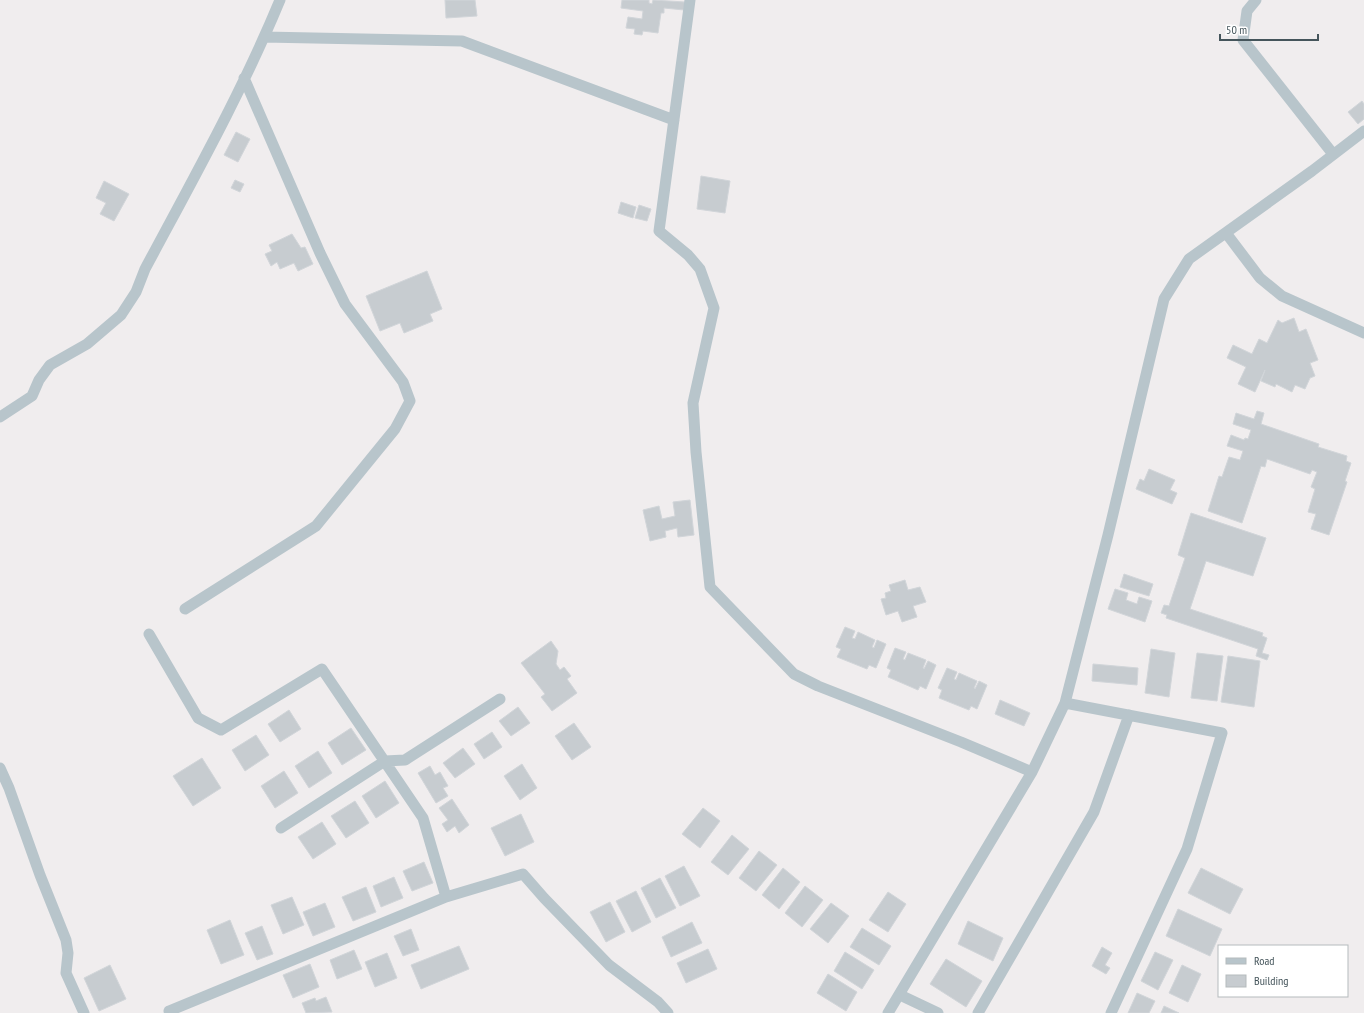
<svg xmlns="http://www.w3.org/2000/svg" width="1364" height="1013" font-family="'PT Sans Narrow',sans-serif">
<rect width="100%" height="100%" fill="#f0edee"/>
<path fill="#c7ccd0" stroke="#d1d5d9" d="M445 0H475L477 16 446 18Z
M622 0H649V3L652 4 653 0 685 2 684 10 664 8V13H661L658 33 643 31 642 35 634 34 635 29 626 28 628 17 642 19 643 11 621 8Z
M1362 101 1364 104V119L1358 124 1348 112Z
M236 132 250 139 238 162 224 155Z
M701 176 730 181 725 213 697 209Z
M235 180 244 184 240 192 231 188Z
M104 181 129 194 114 221 100 214 106 203 96 198Z
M621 202 636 207 633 218 618 213Z
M639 205 651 209 647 221 635 218Z
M292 234 301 248 305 247 313 264 298 271 294 263 280 269 277 262 271 266 265 254 272 251 269 245Z
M427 271 442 309 430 314 433 321 404 333 400 323 380 331 366 296Z
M1294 318 1299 332 1306 329 1318 360 1310 363 1315 376 1310 378 1305 389 1295 385 1292 392 1276 384 1275 387 1261 381 1265 370 1255 392 1238 384 1246 367 1227 358 1233 345 1252 354 1259 339 1267 343 1278 320 1282 323Z
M1257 411 1264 413 1261 424 1319 444 1318 447 1347 456 1346 461 1351 463 1345 481 1347 482 1329 535 1311 529 1316 514 1308 512 1315 489 1311 487 1317 472 1312 470 1310 474 1267 459 1265 467 1261 466 1242 523 1208 511 1219 476 1222 477 1229 457 1240 460 1243 451 1227 446 1231 435 1244 440 1245 438 1248 439 1251 430 1233 424 1236 413 1254 419Z
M1149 469 1175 480 1170 490 1177 493 1172 504 1136 489 1140 479 1144 481Z
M690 500 694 535 678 537 677 528 665 531 666 537 650 541 643 510 659 506 662 519 675 516 673 502Z
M1191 513 1266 538 1253 576 1206 561 1190 609 1263 633 1262 636 1267 638 1262 653 1269 655 1267 660 1256 656 1258 649 1166 618 1167 615 1161 613 1164 605 1169 606 1185 558 1178 555Z
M1124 574 1153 584 1149 596 1120 587Z
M905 580 908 590 920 587 926 602 913 606 917 617 902 622 898 611 886 615 881 599 886 598 885 593 891 591 889 585Z
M1115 589 1128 593 1126 600 1137 604 1139 597 1152 601 1145 622 1108 609Z
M845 627 855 631 852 638 855 639 858 632 875 640 872 647 874 648 877 640 886 644 876 668 869 665 867 669 837 657 841 649 836 647Z
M551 641 558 651 556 664 560 670 564 667 571 676 567 679 577 693 552 711 541 697 545 694 521 663Z
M895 648 906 652 903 659 905 660 908 653 926 660 923 668 924 669 928 661 936 665 926 689 920 686 918 690 888 677 891 670 887 668Z
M1151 649 1175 653 1169 697 1145 693Z
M1197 653 1223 656 1217 701 1191 698Z
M1228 656 1260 661 1254 707 1221 702Z
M1093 664 1138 668 1137 685 1092 681Z
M947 668 957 672 954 679 956 680 959 673 977 681 974 688 975 689 979 681 987 685 977 709 971 706 969 710 939 698 942 690 938 688Z
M1000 700 1030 713 1024 726 995 714Z
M518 707 530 723 511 736 499 721Z
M289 710 301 729 280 742 268 724Z
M574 723 591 747 572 760 555 736Z
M351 728 366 750 342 765 328 743Z
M492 732 502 747 484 759 474 744Z
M256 735 269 755 245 771 232 750Z
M463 748 475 764 455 778 443 763Z
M318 751 332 773 309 788 295 766Z
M202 758 221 788 193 806 173 776Z
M522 764 537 788 520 800 504 776Z
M430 766 435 775 440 772 448 786 443 788 448 796 436 803 418 773Z
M284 771 298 793 275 808 261 786Z
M385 781 399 803 376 818 362 796Z
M452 799 469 825 459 833 455 826 447 832 442 824 448 820 439 808Z
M355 801 369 823 346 838 331 816Z
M703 808 720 821 700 848 682 834Z
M521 814 534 842 505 856 491 828Z
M322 822 336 844 313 859 298 837Z
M732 835 749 849 728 875 711 862Z
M759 851 777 865 756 891 739 878Z
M424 862 433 883 412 891 403 871Z
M684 866 700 896 680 906 665 876Z
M783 868 800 882 779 909 762 895Z
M1201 868 1243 889 1230 914 1188 893Z
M394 877 403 898 381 907 373 886Z
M660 878 676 908 656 918 641 888Z
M805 886 823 900 802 927 785 913Z
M366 887 376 912 353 921 342 897Z
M636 891 651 922 632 932 616 901Z
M888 892 906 904 888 932 869 920Z
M292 897 304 925 283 934 271 905Z
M610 902 625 932 606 942 590 912Z
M325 903 335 927 313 936 303 912Z
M831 903 849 916 828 943 810 929Z
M1178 909 1222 929 1210 956 1166 936Z
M230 920 244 955 221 964 207 930Z
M968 921 1003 938 993 961 958 944Z
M692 922 702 943 671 957 662 937Z
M262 926 273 954 257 960 245 933Z
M862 928 891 946 879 965 850 947Z
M411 929 419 950 403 956 394 936Z
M459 946 469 969 421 989 411 965Z
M1102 947 1112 953 1105 965 1110 968 1106 974 1092 966Z
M708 949 717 969 686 983 677 963Z
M354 950 362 969 337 979 330 960Z
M845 952 874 970 862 989 834 971Z
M1155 952 1173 960 1158 990 1141 981Z
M387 953 397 978 375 987 365 962Z
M946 959 982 981 966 1007 930 984Z
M310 964 319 987 293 998 283 975Z
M110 965 126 999 99 1011 84 978Z
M1182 965 1201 974 1188 1002 1169 993Z
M828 974 857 992 846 1011 817 993Z
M1137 993 1155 1001 1149 1013H1128Z
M326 997 332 1012 306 1013 302 1003 315 998 316 1001Z
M1164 1006 1179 1013H1161Z"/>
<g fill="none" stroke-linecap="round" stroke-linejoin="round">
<path stroke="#b8c5cb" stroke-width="11" d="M690 0 659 231 688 255 700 269 714 308 693 403 696 452 710 587 794 674 818 686 961 742 1032 772
M1256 0 1247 11 1243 40 1333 154
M264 37 462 41 674 120
M1226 233 1260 278 1282 296 1364 333
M0 417 32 396 39 380 50 365 87 344 121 315 136 292 145 269C192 181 242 92 280 0
M185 609 316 526 395 429 410 401 403 382 345 304 320 253 244 78
M149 634 198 718 221 730 322 669 423 818 446 897 523 874 544 898 609 965 658 1002 668 1013
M1065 703 1222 733 1187 849 1111 1013
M0 768 9 788 40 875 66 940 68 953 66 973 84 1013
M281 828 385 761 405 760 500 699
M900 995 938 1013
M170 1013 169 1011 446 897
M888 1013 1032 772 1065 703 1108 535 1164 299 1189 259 1312 171 1364 131
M978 1013 1094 812 1129 715"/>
</g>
<rect x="1218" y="945" width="130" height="52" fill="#ffffff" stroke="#b5bbbd"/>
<rect x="1226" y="958" width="20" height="6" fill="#b8c5cb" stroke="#b5bbbd"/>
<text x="1254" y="965" font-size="12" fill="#45555b">Road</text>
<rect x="1226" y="975" width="20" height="12" fill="#c7ccd0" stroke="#b5bbbd"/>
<text x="1254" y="985" font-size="12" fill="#45555b">Building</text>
<path d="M1220 34v6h98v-6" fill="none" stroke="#45555b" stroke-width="2"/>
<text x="1226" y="34" font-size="12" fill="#45555b" stroke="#ffffff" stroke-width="3" paint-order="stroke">50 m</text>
</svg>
